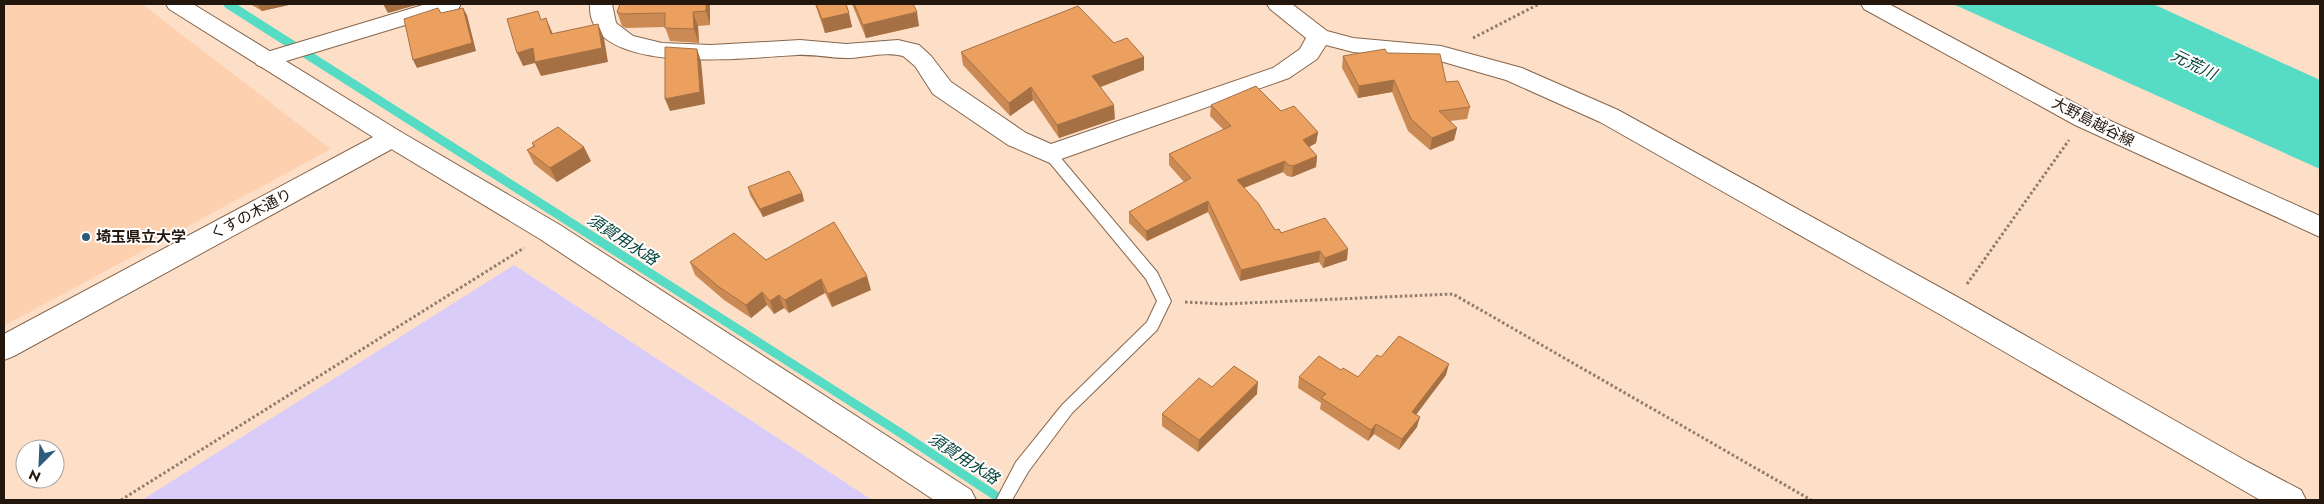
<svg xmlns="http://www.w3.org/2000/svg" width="2324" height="504" font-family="Jost,'Noto Sans JP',sans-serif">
<rect width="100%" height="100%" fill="#fddfc8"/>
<path fill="#fdd1b0" d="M4 4H142L331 149 4 326Z"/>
<path fill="#daccf9" d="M514 265 872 500H142Z"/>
<path fill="#56dcc4" d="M1953 4H2153L2320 80V169Z"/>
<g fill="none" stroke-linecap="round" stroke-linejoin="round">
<path stroke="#56dcc4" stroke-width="9" d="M228 4 899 432 1002 500"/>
<g stroke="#86664c" stroke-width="2">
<path id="lane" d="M1050 150 1055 151 1157 272 1171 301 1157 330 1072 413 1028 472 1012 500H996L1016 462 1062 405 1147 322 1157 301 1146 279 1045 157 1044 154Z"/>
</g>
<g stroke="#86664c" stroke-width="2">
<path id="street" d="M426 4H461L458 9 273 65 265 68 257 65 253 60 257 55Z
M590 4H612L616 23 633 36 662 43 711 45 800 40 846 44 898 40 919 45 931 56 951 82 1026 133 1051 144 1273 68 1300 49 1306 38 1270 9 1267 4H1292L1327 31 1353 38 1441 46 1522 68 1618 110 1961 299 2248 462 2301 490 2306 500H2260L1941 315 1600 122 1506 80 1440 61 1353 52 1326 45 1317 59 1289 78 1050 163 1008 145 933 94 915 66 903 56C885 51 864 58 846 58 830 58 813 54 797 55 751 57 586 79 590 4Z
M392 129 401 132 560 225 971 490 976 500H934L540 239 383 144 379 138 383 132Z"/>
</g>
<g stroke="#86664c" stroke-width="2">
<path id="secondary" d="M166 4H193L401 132 405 138 401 144 14 356 4 360V334L373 137 169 9Z
M1861 4H1889L2093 113 2320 216V237L2075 125 1864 9Z"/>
</g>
<path stroke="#917b6b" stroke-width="3" stroke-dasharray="2.5 2.5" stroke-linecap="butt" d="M1473 38 1539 4
M1967 284 2069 140
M1185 302 1223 304 1453 294 1811 500
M121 500 524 248"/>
<use href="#lane" fill="#fff" fill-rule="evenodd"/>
<use href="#street" fill="#fff" fill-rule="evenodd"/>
<use href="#secondary" fill="#fff" fill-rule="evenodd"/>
</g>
<path fill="#cb8a53" d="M250 4H293L262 11Z
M620 4H710V25L698 26 699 43 670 41 665 27 626 28 622 26 617 12Z
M815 4H846L852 27 825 33Z
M852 4H913L919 26 866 38 854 9Z
M1114 43 1144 57V70L1100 87 1115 119 1059 138 1033 100 1010 116 963 65 961 52Z
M1387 53 1446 82 1470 107 1467 119 1450 121 1457 128 1454 140 1430 150 1408 131 1392 92 1358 98 1342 68 1343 56Z
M1211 105 1281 111 1318 132 1316 143 1309 147 1317 156 1316 167 1292 177 1287 176 1283 172 1244 188 1275 230 1281 233 1347 260 1323 268 1319 262 1240 281 1208 212 1147 241 1129 223V212L1184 182 1169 165V154L1224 130 1210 116Z
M532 143 591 161 557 182 534 164 527 150 533 146Z
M748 187 802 193 804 201 763 217 750 195Z
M766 260 871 290 832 307 825 293 789 313 784 308 774 314 767 305 751 318 724 300 695 275 690 262Z
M1381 357 1446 375 1416 414 1417 427 1399 450 1374 434 1368 441 1320 409 1321 403 1298 388 1299 377 1341 370 1358 377Z
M1212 387 1257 394 1198 452 1162 426V414Z"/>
<path fill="#a57043" d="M257 4H293L262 11Z
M383 4H420L388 13Z
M706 4H710V25L706 11Z
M463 8 467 15 476 51 417 68 413 60Z
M693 12 698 26 699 43 694 29Z
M917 12 919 26 866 38 863 25Z
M849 13 852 27 825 33 822 19Z
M546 18 552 32 557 48 551 34Z
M598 24 604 38 608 62 541 76 535 63 523 66 517 53 533 48Z
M697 49 701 61 705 104 670 111 665 99Z
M1144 57V70L1093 90 1092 76Z
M1394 80 1392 92 1358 98 1359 86Z
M1031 87 1033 100 1010 116 1009 103Z
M1114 105 1115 119 1059 138 1057 125Z
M1457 128 1454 140 1430 150 1432 138Z
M1318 132 1316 143 1302 151 1303 140Z
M584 147 591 161 557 182 550 168Z
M1317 156 1316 167 1292 177 1293 166Z
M1285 161 1283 172 1236 191 1237 180Z
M802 193 804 201 763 217 760 209Z
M1208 201V212L1147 241 1146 231Z
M1348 249 1347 260 1323 268 1325 258Z
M1320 251 1319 262 1240 281 1241 270Z
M867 276 871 290 832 307 828 294Z
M821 279 825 293 789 313 785 300Z
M762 292 767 305 751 318 746 305Z
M779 295 784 308 774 314 770 301Z
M1449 364 1446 375 1410 423 1412 412Z
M1258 382 1257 394 1198 452 1199 440Z
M1420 417 1417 427 1399 450 1402 439Z
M1376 424 1374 434 1368 441 1371 430Z"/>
<path fill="#eca060" stroke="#a57043" d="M620 4H706V11L693 12 694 29 665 28V13L621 14 617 12Z
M816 4H846L849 13 822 19Z
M854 4H913L917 12 863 25Z
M1078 6 1114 43 1127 38 1144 57 1092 76 1114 105 1057 125 1031 87 1009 103 961 52Z
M438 8 441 13 463 8 472 43 413 60 404 19Z
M538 11 541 20 546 18 551 34 598 24 602 48 535 62 533 48 517 53 507 19Z
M665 47 697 49 700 92 665 99Z
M1385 49 1387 53 1440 54 1446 82 1458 81 1470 107 1439 111 1457 128 1432 138 1411 119 1394 80 1359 86 1343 56Z
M1256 86 1281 111 1294 106 1318 132 1303 140 1317 156 1293 166 1288 165 1285 161 1237 180 1258 203 1275 230 1279 229 1281 233 1325 218 1348 249 1325 258 1320 251 1241 270 1208 201 1146 231 1129 212 1191 178 1169 154 1231 126 1211 105Z
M558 127 584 147 550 168 527 150 535 146 532 143Z
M789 171 802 193 760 209 748 187Z
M834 222 867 276 828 294 821 279 785 300 779 295 770 301 762 292 746 305 719 287 690 262 734 233 766 260Z
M1399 336 1449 364 1412 412 1420 417 1402 439 1376 424 1371 430 1321 398 1326 394 1299 377 1319 356 1341 370 1343 368 1358 377 1377 355 1381 357Z
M1234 366 1258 382 1199 440 1162 414 1199 378 1212 387Z"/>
<circle fill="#2d5c7b" stroke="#fff" stroke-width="2" cx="86" cy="237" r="5"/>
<g text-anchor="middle" stroke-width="4" stroke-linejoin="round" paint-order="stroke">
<g font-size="15" fill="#23160c" stroke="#fff">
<text transform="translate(2093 122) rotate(27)" y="5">大野島越谷線</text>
<text transform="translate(251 214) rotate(-28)" y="5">くすの木通り</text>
</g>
<g font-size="15" font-weight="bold" fill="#23160c" stroke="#fff" text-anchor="start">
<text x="96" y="242">埼玉県立大学</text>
</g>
<g font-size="16" font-style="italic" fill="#003f36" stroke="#fff">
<text transform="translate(2194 64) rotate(26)" y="6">元荒川</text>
<text transform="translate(623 239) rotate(33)" y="6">須賀用水路</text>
<text transform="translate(964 458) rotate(33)" y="6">須賀用水路</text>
</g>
</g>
<rect width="2324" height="504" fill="none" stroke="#23160c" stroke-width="10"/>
<g transform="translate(40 464) rotate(204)"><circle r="24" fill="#ffffff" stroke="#a7a29e"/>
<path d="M0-4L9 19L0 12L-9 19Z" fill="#2d5c7b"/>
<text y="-8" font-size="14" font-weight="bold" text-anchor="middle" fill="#23160c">N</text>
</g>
</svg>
